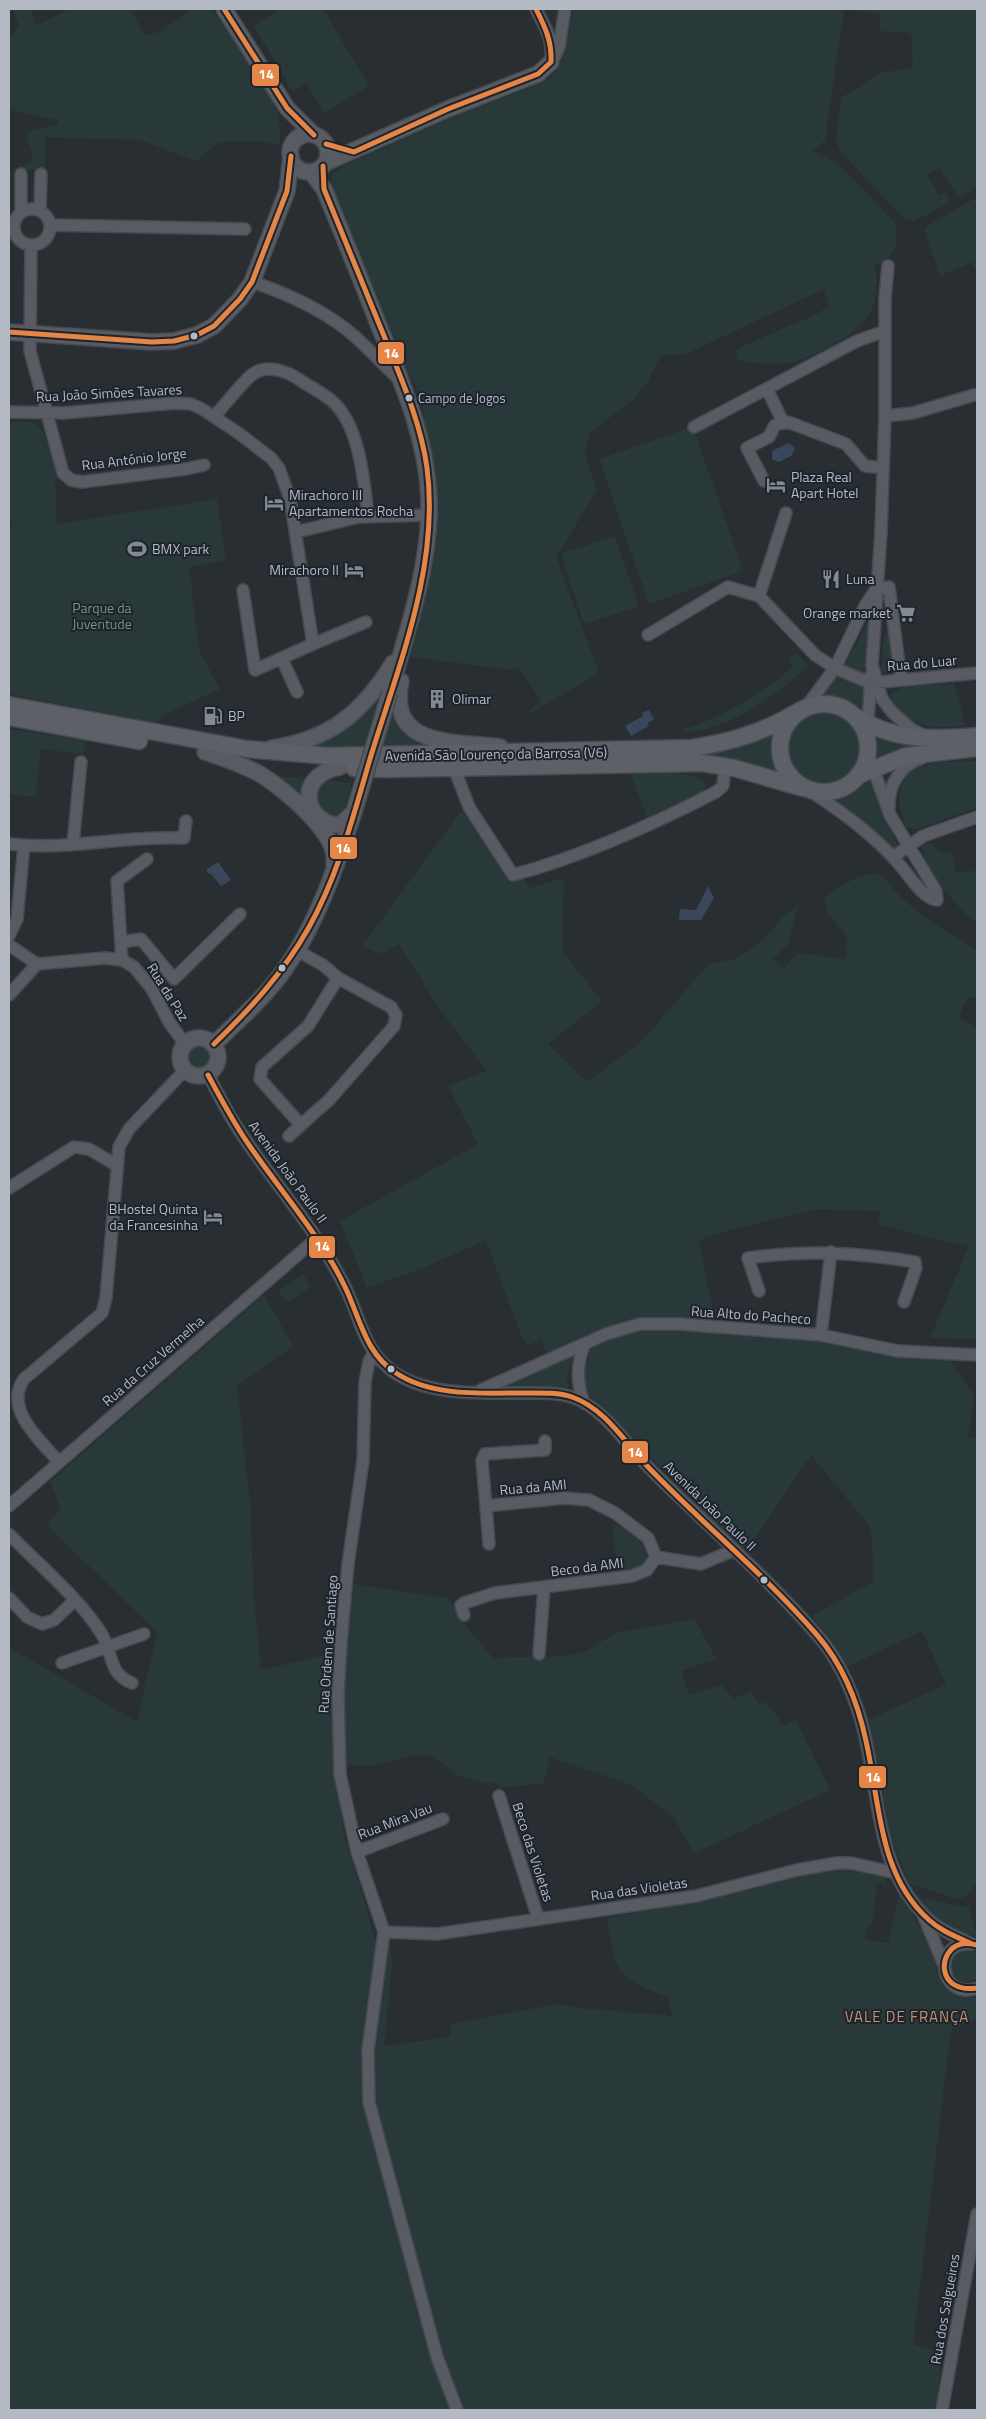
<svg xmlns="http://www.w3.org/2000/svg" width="986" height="2419" font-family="'Titillium Web',sans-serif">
<rect width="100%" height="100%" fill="#292e33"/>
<path fill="#29393a" d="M12 9H31L35 26 70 9H130L146 36 161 31 193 9H211C229 34 266 78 275 106 280 119 280 131 280 144L257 141 219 142 196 161 140 140 45 137V170H24L25 164 31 162 33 155 26 136 33 130 58 125V120L9 110V35L14 34 19 26Z
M282 9H323L369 86 324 113 306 83 292 91 254 26Z
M574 9H844L825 140 813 151 839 164 895 223 897 241 892 253 882 265H875C876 278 878 294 873 307 862 333 818 355 792 362 780 365 750 364 738 360L735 352 743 346 819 313 829 305 824 289 686 354 661 355 648 382 633 400 591 432 584 453 597 490 556 557 599 673 529 714 530 710 541 702 519 667 511 670 411 657 409 652C422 603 438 554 437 503 437 476 431 450 425 424 421 406 423 392 409 378L333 192C329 178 332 172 345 165L454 117 549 80C567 61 567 33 574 9Z
M850 9H977V187L959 198 939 168 927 174 939 196 946 192 951 202 914 221 904 219 842 153 836 142 841 97 857 89 879 73 913 68 911 33 879 31 881 15Z
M977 197V272L972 262 940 276 924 228Z
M9 422C16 422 26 421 33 423 48 429 52 463 58 477L55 480 57 524 217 499 226 560 189 567 199 651 220 689 161 716 157 723 9 694V526L13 525 9 513Z
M693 427 743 571 649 604 599 459Z
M615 536 639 606 584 624 561 554Z
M870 616 866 674 844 665 856 646Z
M888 625 893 671 881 673 883 643Z
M797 653 808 666C774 698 732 727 685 733V729C728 714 758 696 793 667L788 660Z
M839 675 866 686 864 712 861 714 841 701 820 698Z
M954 684 966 726C932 729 907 729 889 695L904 686Z
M381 686C385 691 393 698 395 704 396 709 396 715 397 720 406 747 442 746 465 749L304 748Z
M786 749a37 37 0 1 1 74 0a37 37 0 1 1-74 0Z
M9 729 86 741 83 754 41 749 35 797 9 794Z
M875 731 936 745 876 762Z
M775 733 774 759 781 776 764 770 353 765 283 761 240 755 222 749 685 754Z
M977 761V808L917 829 907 828C897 809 893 778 919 767 933 761 961 762 977 761Z
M630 773C647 773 699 769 707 785L703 791 647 818Z
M276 776 309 779 302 807Z
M871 776 879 805 898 845 892 849 868 827 832 801 850 794Z
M333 781 352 783C349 796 347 813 332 817L318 811 314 791 323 783Z
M462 810 505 874 510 877H523L529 888 564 878 562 951 602 1001 548 1044 587 1082 644 1039 708 964 734 959 748 951 766 937 782 917 805 900 797 910 788 944 773 959 784 968 798 953 845 959 847 937 828 913 824 900C828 890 866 871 877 874 887 878 894 891 902 898 921 917 954 935 977 951V999L968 996 958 1018 977 1027V1339L930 1338 969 1246 926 1237 878 1224 880 1211 818 1209 733 1229 699 1240 717 1333 803 1338 860 1347 900 1357 949 1359 974 1396 968 1437 977 1438V1883L965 1897 957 1899 910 1884 891 1838 869 1720 946 1684 922 1631 847 1667 831 1640 812 1616 874 1581 871 1528 811 1455 744 1554 628 1433 596 1404 584 1388 582 1376 589 1360V1335L547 1353 541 1340 528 1345 520 1333 486 1240 423 1268 367 1288 340 1221 478 1144 448 1086 487 1071 440 1010 399 944 381 954 362 946Z
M928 842 934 844 939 852 953 853 955 872 977 871V924C958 907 925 873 922 847Z
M186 1056a14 14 0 1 1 28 0a14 14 0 1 1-28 0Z
M303 1274 311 1287 287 1303 278 1291Z
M264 1295 293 1346 237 1386 250 1504 254 1600 261 1670 330 1654 335 1767 344 1835 376 1941 390 1940 392 1964 384 2046 450 2037 451 2024 557 2004 579 2008 672 2016 668 1997C614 1977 616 1973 607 1918L729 1893 834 1865 877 1873 883 1876 888 1885 877 1883 872 1926 867 1925 865 1940 888 1943 899 1895 933 1947 936 1969 944 1987 958 1997 977 1998V2019L951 2029 913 2344 941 2353 936 2410H9V1647L137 1722 157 1632 47 1525 61 1509 50 1482Z
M573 1355 567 1376 568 1391 502 1387Z
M613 1523C629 1532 644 1539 647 1558 642 1572 630 1571 617 1573Z
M351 1584 448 1598 461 1620 493 1658 568 1656 588 1650 615 1633 695 1619 716 1659 681 1671 689 1695 721 1685 734 1699 751 1691 759 1704 766 1702 784 1726 796 1720 830 1790 695 1853 673 1817 632 1785 550 1757 544 1783 501 1788 495 1782 484 1783 455 1774 443 1763 431 1756 415 1755 371 1766 345 1765 343 1685Z
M918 1897 964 1907 968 1905 977 1936C952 1931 930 1922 918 1897Z
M969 1948 977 1952V1979L964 1983C942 1976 947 1952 969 1948Z"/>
<path fill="#3a475b" d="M789 443 795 448 791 456 779 462 772 459V451Z
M649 710 654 719 648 723 649 726 631 736 625 726 643 716 642 713Z
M218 862 231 880 221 886 211 874 207 873V869Z
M708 886 714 898 701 920H679L680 909 696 910Z"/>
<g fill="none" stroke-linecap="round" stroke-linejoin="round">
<g stroke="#464a4e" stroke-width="14">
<path id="minor" d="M536 9C546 30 553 37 551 62
M555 56 559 47 565 9
M14 227a18 18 0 1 1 36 0a18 18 0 1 1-36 0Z
M40 210 41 174
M21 211V174
M50 225 245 229
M31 245 30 351 63 473 71 480 82 482 186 469 204 465
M888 266 885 298V416L881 532 872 665 882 699 892 712 911 729 921 734
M252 282C286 293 318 308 346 329 365 344 382 364 400 380
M767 389 783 422
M9 412 64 413 175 403 191 404 202 409 237 432 271 458 279 468 290 499 313 644 255 670 243 590
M885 416 913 413 974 395
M214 417C222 408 245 379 253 374 267 364 287 371 300 380 310 387 323 393 332 401 360 425 364 482 368 516
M694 427 857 341 885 331
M764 481 747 448 769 437 775 425 788 422 846 444 865 466 883 468
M296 532 359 517 429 515
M759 596 815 655 835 668 870 683 977 673
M648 635 728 587 759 596 786 513
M313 644 366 622
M282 659 297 692
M806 707 835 668 865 606 876 589 889 587 901 680
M867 739 871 675
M454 768 469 807 513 875C583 856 652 825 716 792L723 786 725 766
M810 791C842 812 874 835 899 864 908 874 923 899 937 900L936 891 890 815 868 754
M889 808C888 785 900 765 922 758
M9 844C67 851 125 835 184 838L186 821
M73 844 81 762
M893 857 923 836 977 817
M9 936 17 919 24 845
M121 942 141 939 174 979 240 914
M9 945 37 964 105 958 122 960 134 967 152 989 169 1022 185 1044
M296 950 323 965 338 978 391 1007 396 1015 394 1026 330 1099 301 1125 260 1079 262 1067 308 1026 338 978
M122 960 117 881 147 859
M9 995 37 964
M208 1075C217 1091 225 1108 235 1124 270 1180 317 1228 346 1289 361 1320 364 1352 395 1373 428 1395 477 1393 516 1393 535 1393 554 1392 572 1397 604 1408 626 1444 649 1468 705 1524 765 1575 817 1635 837 1657 851 1688 860 1717 880 1782 872 1863 924 1915 937 1929 955 1936 972 1944
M289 1136 301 1125
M9 1188 74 1147 89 1149 116 1165
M759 1291 748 1258C808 1250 855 1252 915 1262L916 1268 904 1302
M821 1335 831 1252
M373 1353 369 1362 365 1382 363 1461 348 1564 341 1643 338 1694 340 1774 357 1852 384 1932 368 2050 369 2102 437 2357 457 2410
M481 1390 584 1344
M584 1403C576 1382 577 1365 584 1344L606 1334 640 1324H679L821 1335 898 1351 977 1355
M59 1462C41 1441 3 1409 24 1379L102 1313 106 1298 119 1147 129 1129 185 1070
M9 1506 317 1238
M486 1506 482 1461 485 1454 545 1450V1441
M9 1534C36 1562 81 1600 101 1633 114 1653 107 1673 132 1683
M489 1544 486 1506 564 1498 589 1500 615 1513 648 1538 656 1557 701 1564 734 1550
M9 1598 27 1617 42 1624 54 1620 74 1601
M464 1615 461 1605 464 1603 495 1593 632 1576 647 1570 656 1557
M539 1654 544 1588
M62 1663 144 1634
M499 1796 538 1918
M357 1852 443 1819
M924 1917 944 1965
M384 1932 437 1934 696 1896 797 1870 837 1863H851L896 1873
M972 1944C931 1939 939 2002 977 1988
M942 2410 977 2214"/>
</g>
<g stroke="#464a4e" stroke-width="18">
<path id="tertiary" d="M224 9 287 108 314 135
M290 153a19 19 0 1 1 38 0a19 19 0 1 1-38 0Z
M325 163 448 109 538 74 551 62
M311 172 324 189C343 235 361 280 379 326 404 387 431 448 429 515 427 575 406 634 390 692
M9 332 152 342 174 341 197 335 214 326 240 299 252 282 287 191 291 156
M401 681C387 748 454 741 500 747
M272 748C330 740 363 712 393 663
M205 752C223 758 241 764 258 773 282 787 340 834 334 864
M340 767C292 776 306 825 340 825L353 813
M180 1057a19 19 0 1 1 38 0a19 19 0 1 1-38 0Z
M214 1044C239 1020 265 997 285 969 318 922 336 866 354 812"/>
</g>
<g stroke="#464a4e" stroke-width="19">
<path id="secondary" d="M780 748a44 44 0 1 1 88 0a44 44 0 1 1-88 0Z
M9 705 247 749 328 756 692 748C731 742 765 732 799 711
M9 717 139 741
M856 717C894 741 934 740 977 736
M354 768 387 769 702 763 734 768 803 788
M859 775 906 756 977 748"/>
</g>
<use href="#minor" stroke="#585c62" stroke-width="11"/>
<use href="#tertiary" stroke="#585c62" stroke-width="15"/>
<use href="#secondary" stroke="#5d6066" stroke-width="16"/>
<g stroke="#464a4e" stroke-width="18" stroke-linecap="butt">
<path id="tertiary-bridge" d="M354 812 390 692"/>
</g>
<use href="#tertiary-bridge" stroke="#585c62" stroke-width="15"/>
<g stroke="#1d242d" stroke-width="9">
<path id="bus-1" d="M224 9 287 108 314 135
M326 144 354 152 448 109 538 74 551 62C552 41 545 27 536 9
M9 332 152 342 174 341 197 335 214 326 240 299 252 282 287 191 291 156
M214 1044C250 1009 283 973 308 929 338 876 353 817 370 759 398 667 440 566 427 468 421 423 401 378 384 336 364 287 344 238 324 189L323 166
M208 1075C221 1099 233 1122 249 1145 282 1193 321 1236 346 1289 360 1319 366 1354 396 1373 432 1397 482 1393 523 1393 539 1393 557 1392 572 1397 606 1409 626 1444 649 1468 704 1525 765 1575 817 1635 843 1665 858 1703 866 1741 880 1802 878 1875 929 1920 941 1931 957 1937 972 1944
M977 1945C972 1944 966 1943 961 1944 937 1950 936 1994 977 1988"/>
</g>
<use href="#bus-1" stroke="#e58546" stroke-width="5"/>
</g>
<defs>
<g id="hotel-bare" transform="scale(1.5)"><path d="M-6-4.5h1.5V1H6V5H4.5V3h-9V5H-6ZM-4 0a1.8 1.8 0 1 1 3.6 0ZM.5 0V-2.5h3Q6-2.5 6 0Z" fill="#838991" stroke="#1d242d" stroke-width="2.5" paint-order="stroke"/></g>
<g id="stadium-bare" transform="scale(1.5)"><path d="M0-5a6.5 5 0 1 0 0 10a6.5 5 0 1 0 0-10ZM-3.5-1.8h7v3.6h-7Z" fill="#838991" stroke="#1d242d" stroke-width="2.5" paint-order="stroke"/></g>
<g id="restaurant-bare" transform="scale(1.5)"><path d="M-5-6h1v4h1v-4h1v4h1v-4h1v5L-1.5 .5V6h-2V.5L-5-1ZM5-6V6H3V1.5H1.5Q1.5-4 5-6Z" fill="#838991" stroke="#1d242d" stroke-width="2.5" paint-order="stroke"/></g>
<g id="supermarket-bare" transform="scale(1.5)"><path d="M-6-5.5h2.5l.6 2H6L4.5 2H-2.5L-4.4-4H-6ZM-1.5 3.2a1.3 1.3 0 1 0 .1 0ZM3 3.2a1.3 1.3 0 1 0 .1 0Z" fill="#838991" stroke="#1d242d" stroke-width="2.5" paint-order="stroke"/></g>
<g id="building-bare" transform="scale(1.5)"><path d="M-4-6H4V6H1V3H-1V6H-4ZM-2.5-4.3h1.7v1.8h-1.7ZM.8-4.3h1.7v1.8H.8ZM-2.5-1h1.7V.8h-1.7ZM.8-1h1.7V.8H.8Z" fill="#838991" stroke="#1d242d" stroke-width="2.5" paint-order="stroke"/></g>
<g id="fuel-bare" transform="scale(1.5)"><path d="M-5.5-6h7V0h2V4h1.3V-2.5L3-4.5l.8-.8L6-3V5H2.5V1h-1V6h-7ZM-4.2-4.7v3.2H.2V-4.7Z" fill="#838991" stroke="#1d242d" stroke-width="2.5" paint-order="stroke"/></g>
</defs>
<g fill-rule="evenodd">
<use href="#hotel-bare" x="776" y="485"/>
<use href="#hotel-bare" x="274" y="503"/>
<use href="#stadium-bare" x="137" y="549"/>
<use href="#hotel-bare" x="354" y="570"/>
<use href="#restaurant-bare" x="831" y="579"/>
<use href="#supermarket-bare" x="906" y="613"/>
<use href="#building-bare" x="437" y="699"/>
<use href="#fuel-bare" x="213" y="716"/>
<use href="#hotel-bare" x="213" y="1217"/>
</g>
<g fill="#b3bac4" stroke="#1d242d" stroke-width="2">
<circle cx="194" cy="336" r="4.5"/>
<circle cx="409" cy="398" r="4.5"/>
<circle cx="282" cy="968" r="4.5"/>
<circle cx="391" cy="1369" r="4.5"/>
<circle cx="764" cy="1580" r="4.5"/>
</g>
<g text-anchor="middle" stroke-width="4" stroke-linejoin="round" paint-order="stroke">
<g font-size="13" fill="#b3bac4" stroke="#1d242d" text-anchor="start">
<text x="418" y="403">Campo de Jogos</text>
</g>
<g font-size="14" fill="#b3bac4" stroke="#1d242d">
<text transform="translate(109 393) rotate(-3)" y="5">Rua João Simões Tavares</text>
<text transform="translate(134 459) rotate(-7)" y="5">Rua António Jorge</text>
<text transform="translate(922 663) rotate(-5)" y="5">Rua do Luar</text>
<text transform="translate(496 754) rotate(-1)" y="5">Avenida São Lourenço da Barrosa (V6)</text>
<text transform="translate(168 992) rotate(58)" y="5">Rua da Paz</text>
<text transform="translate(288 1172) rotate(54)" y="5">Avenida João Paulo II</text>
<text transform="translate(751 1315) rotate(4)" y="5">Rua Alto do Pacheco</text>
<text transform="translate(153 1361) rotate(-41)" y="5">Rua da Cruz Vermelha</text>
<text transform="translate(533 1487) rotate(-5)" y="5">Rua da AMI</text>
<text transform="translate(710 1506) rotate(44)" y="5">Avenida João Paulo II</text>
<text transform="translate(587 1567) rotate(-7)" y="5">Beco da AMI</text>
<text transform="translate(328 1644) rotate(-86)" y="5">Rua Ordem de Santiago</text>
<text transform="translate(395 1821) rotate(-21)" y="5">Rua Mira Vau</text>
<text transform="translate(533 1852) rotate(72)" y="5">Beco das Violetas</text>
<text transform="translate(639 1889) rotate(-8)" y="5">Rua das Violetas</text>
<text transform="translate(945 2309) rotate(-80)" y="5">Rua dos Salgueiros</text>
</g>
<g font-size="14" fill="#b3bac4" stroke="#1d242d" text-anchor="start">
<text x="791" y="482">Plaza Real<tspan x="791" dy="16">Apart Hotel</tspan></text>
<text x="289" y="500">Mirachoro III<tspan x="289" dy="16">Apartamentos Rocha</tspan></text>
<text x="152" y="554">BMX park</text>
<text x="339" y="575" text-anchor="end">Mirachoro II</text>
<text x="846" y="584">Luna</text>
<text x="891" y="618" text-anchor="end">Orange market</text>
<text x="452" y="704">Olimar</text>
<text x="228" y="721">BP</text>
<text x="198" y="1214" text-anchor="end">BHostel Quinta<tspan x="198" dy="16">da Francesinha</tspan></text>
</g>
<g font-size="14" fill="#73977c" stroke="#1d242d">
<text x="102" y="613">Parque da<tspan x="102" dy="16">Juventude</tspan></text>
</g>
<g font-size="15" letter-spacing="1" fill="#c7926b" stroke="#1d242d">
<text x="907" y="2022">VALE DE FRANÇA</text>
</g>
</g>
<g stroke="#1d242d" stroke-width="2">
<rect x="251" y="63" width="29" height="24" rx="5" fill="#e58546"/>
<rect x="377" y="341" width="28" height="24" rx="5" fill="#e58546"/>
<rect x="329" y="836" width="29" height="24" rx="5" fill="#e58546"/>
<rect x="308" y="1235" width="28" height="24" rx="5" fill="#e58546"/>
<rect x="621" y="1440" width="28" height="24" rx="5" fill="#e58546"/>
<rect x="858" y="1765" width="29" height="24" rx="5" fill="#e58546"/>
</g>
<g font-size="14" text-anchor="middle" font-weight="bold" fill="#fff">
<text x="266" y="79">14</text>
<text x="391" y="358">14</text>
<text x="343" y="853">14</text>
<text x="322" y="1251">14</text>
<text x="635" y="1457">14</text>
<text x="873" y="1782">14</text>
</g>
<rect width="986" height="2419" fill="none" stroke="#b3bac4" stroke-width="20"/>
</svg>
